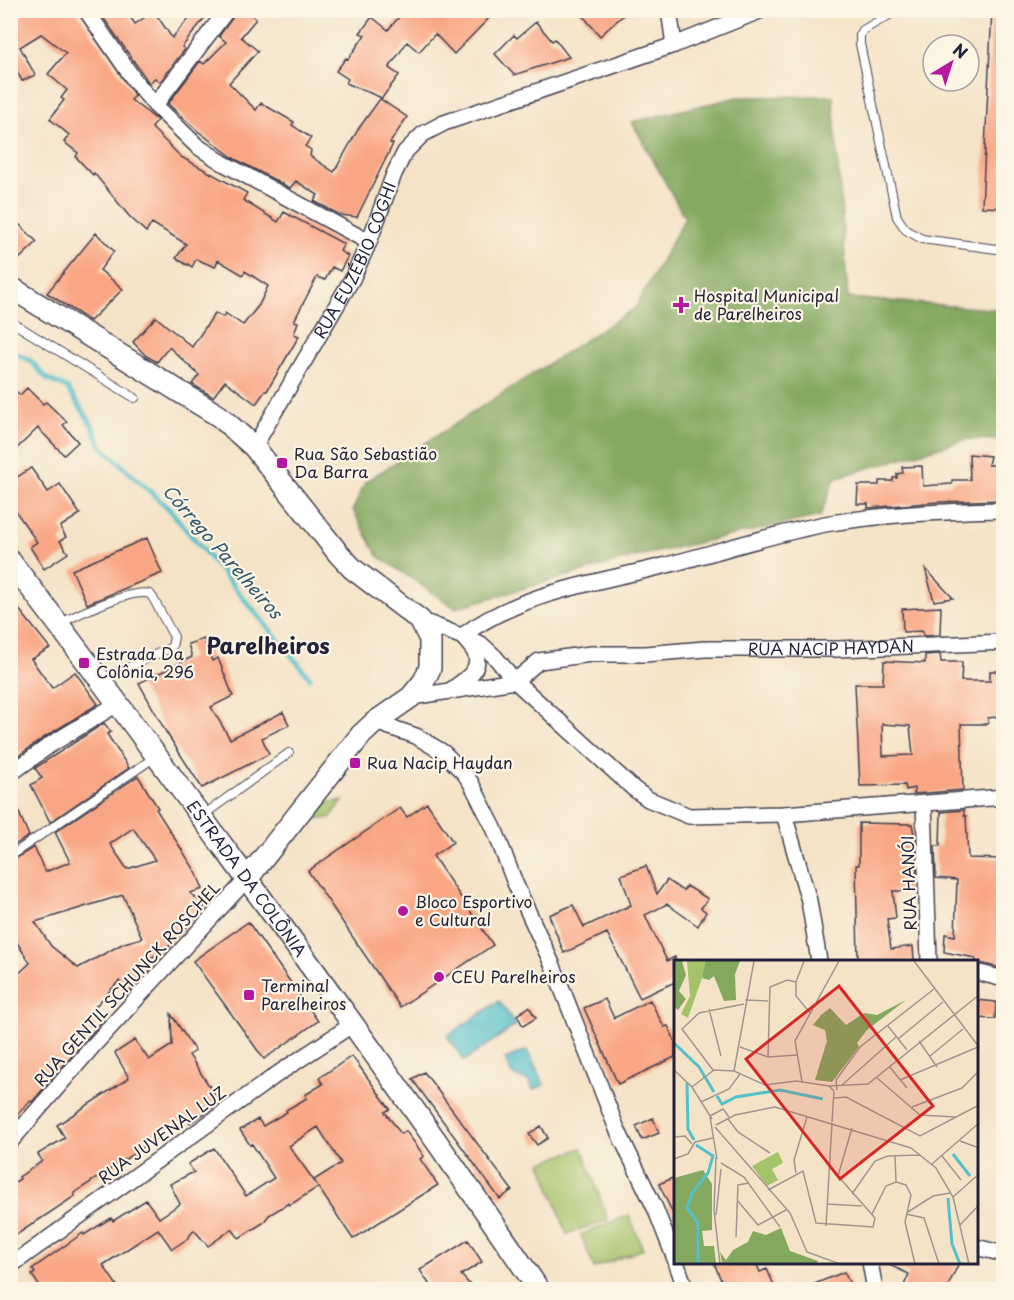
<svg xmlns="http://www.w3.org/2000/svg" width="1014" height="1300" font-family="'Playpen Sans',sans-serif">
<rect width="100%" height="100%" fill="#fcf5e5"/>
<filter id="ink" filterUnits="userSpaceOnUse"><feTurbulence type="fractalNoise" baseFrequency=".0167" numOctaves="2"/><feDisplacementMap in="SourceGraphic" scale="12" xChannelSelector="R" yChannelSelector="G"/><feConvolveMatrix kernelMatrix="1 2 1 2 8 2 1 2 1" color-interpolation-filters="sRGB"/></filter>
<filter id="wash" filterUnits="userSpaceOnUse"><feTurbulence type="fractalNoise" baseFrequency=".008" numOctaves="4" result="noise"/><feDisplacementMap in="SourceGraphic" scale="24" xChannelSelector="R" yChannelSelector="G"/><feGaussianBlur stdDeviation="1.35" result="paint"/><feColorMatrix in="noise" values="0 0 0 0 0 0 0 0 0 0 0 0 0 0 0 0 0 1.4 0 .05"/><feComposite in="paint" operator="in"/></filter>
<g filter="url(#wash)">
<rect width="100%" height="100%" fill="#f4e3c7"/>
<path fill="#a4c26a" stroke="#637252" stroke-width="1.5" d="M343 801 330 818 322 819 309 815 319 803Z
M582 1148 608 1220 567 1234 541 1163Z
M629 1215 643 1249 594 1268 581 1235Z"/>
<path fill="#83a85e" stroke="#52654c" stroke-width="1.5" d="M833 96 848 298 1003 310V440L967 439 835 478 820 516 638 556 455 608 378 556 353 510 365 482 635 308 685 218 632 122 738 97Z"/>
<path fill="#53c0cc" stroke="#3a7184" stroke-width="1.5" d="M499 1001 516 1025 464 1061 447 1036Z
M527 1050 544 1085 533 1090 530 1082 512 1075 505 1059Z"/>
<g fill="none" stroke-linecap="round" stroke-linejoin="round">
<path stroke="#53c0cc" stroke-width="5" d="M10 351 30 360 47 379 67 388 91 423 101 446 170 510 310 678"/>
</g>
<g id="blocks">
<path fill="#f9a684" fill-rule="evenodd" d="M10 10H76L135 96 131 100 157 120 152 128 181 157 247 193 243 200 278 222 284 212 344 244 340 251 348 256 340 271 332 267 325 280 317 277 294 321 298 322 294 334 299 336 267 391H265L256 404 225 381 213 397 192 384 199 375 169 347 157 362 145 355 133 342 156 317 192 347 215 313 223 317 225 313 243 325 259 305 268 286 245 271 243 275 218 260 215 267 196 259 192 267 188 264 187 265 176 258 186 244 152 223 146 232 129 216 94 173 93 175 76 157 78 153 64 142 69 135 50 119 64 100 61 98 67 90 48 74 66 53 41 34 20 47 35 75 22 81 10 58Z
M98 10H125L135 24 154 11 172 38 196 10H200L206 16 182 47 185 49 160 82 155 78 149 83Z
M238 10H246L256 19 241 37 258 51 229 83 256 110 261 103 294 122 292 125 311 138 305 146 311 150 310 156 334 172 359 128 380 99 407 117 390 143 393 144 357 217 340 215 314 201 318 195 296 181 290 188 235 159 199 132 168 104 200 61 204 64 226 42 219 36Z
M405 10H497L454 54 435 34 419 52 407 42 389 68 399 75 382 98 346 83 348 79 336 71 346 58 348 59 365 35 360 33 372 17 388 30Z
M578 10H629L600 36Z
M992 10H1004V208L982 207Z
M536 22 552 41 555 39 569 57 514 75 495 54 514 35 517 38Z
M10 215 37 242 17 261 10 254Z
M96 233 114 251 100 270 123 289 90 321 47 293Z
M10 386 20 395 27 388 43 404 46 402 67 422 63 425 78 442 64 455 38 428 10 455Z
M969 454 990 456 988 465H1004V500L938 502 868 508V504H857L858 485H879V481H893V478H897V474L903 473 902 467 922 466 923 486 952 484V480H970Z
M31 468 48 492 60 484 80 514 60 527 66 537 60 541 68 553 44 569 30 547 37 542 10 503V482Z
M147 538 162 573 87 604 72 570Z
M925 568 953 598 934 601Z
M10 598 50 648 31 659 52 688 75 672 98 704 45 737 18 756 10 746Z
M941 607 940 635 923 636V631L903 632 902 609Z
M204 639 212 661 218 658 233 696 211 707 230 739 283 712 289 725 262 738 269 754 202 788 166 732 139 683 192 657 188 644Z
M940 654 941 662H962L961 681H990V671H1004V716L988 718V724H961L963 790 914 794V788L906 790 905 785 860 786 855 684H883L884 661 925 663V655ZM882 724 910 726 913 755 883 756Z
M104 723 111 732 107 734 129 768 50 822 31 785 42 778 35 768Z
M138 776 158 808 156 809 196 872 203 889 190 893 205 906 163 953 144 960 147 971 127 995 119 981 92 1010 103 1020 32 1102 30 1101 10 1122V982L30 963 16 941 10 943V862L34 847 45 872 70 862 55 832ZM133 828 155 860 127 869 110 844ZM123 895 142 938 124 943 78 968 51 946 35 922Z
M10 792 29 836 10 848Z
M427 803 453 842 433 856 493 945 400 1007 308 871 400 808 407 817Z
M964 810V816H966L968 858 1004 859V969L976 962 975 958 944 952 945 934 955 936 957 880 936 878 935 846H940L941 812Z
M859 823 912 824 916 845 917 877H911V891H893L896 918 887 919 891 949 913 946 914 961H858L856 865H859Z
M646 866 657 894 667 880 683 891 687 886 708 899 701 908 706 912 698 926 667 904 645 915 667 961 675 957V982L640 998 607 933 564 953 549 915 573 905 584 927 631 905 621 875Z
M248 922 318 1021 264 1059 193 961Z
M605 999 614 1018 650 1000 664 1027 668 1026 675 1041V1057L618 1084 584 1008Z
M976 1000 996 1002 995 1019 976 1018Z
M529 1007 536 1018 523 1026 517 1015Z
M171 1014 195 1051 189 1055 217 1098 215 1100 219 1104 190 1123 186 1119 74 1193 75 1196 10 1239V1185L20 1179 19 1177 42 1161 38 1154 65 1138 57 1125 129 1078 115 1053 135 1040 149 1060 172 1045Z
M352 1056 390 1109 385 1112 401 1134 406 1131 424 1156 420 1159 438 1185 353 1239 318 1187 290 1205 289 1203 269 1215 263 1223 239 1238 232 1229 208 1246 194 1230 187 1239 172 1249 158 1229 103 1265 120 1290H42L32 1275 35 1273 32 1269 83 1233 84 1235 111 1218 113 1221 146 1200 159 1218 180 1204 170 1184 194 1172 188 1164 214 1148 246 1196 274 1178 252 1144 250 1145 240 1130 258 1119 263 1126 287 1112 286 1110 307 1098 305 1095 323 1084 319 1078ZM318 1127 341 1163 314 1180 317 1185 289 1146Z
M424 1072 512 1190 500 1199 412 1079Z
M653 1118 659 1133 642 1140 636 1126Z
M541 1126 548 1138 537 1145 529 1134Z
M675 1177V1218L659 1184Z
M468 1240 482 1262 461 1275 475 1290H433L420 1270Z
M714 1263H756L760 1272 767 1269 776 1290H725Z
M885 1263H959L946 1290H902L909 1274Z
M844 1272 853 1290H802V1289Z"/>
</g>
</g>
<g filter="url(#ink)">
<use href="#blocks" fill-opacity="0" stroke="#423f50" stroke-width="1.5"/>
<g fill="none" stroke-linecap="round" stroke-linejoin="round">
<g stroke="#423f50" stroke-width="10">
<path id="service" d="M898 10 863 30 860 35V44L897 217 906 230 922 239 1004 250
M10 321 135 398
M61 623C78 614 132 588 150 594L153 598 174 637 172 647 101 680
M202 816 289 753
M10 856 155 757"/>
</g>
<g stroke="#423f50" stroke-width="18">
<g id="minor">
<path d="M86 10 135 81 155 105 197 146 223 163 369 242"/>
<path d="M669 10 674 45"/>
<path d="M155 105 227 10"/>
<path id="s1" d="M254 447 352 279 369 242 394 174 405 152 423 134 444 123 674 45 762 10"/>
<path d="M420 620 481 644 495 657 515 681 634 789 648 799 689 816 784 814 1004 797"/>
<path d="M451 690C461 682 481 672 476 656 475 650 466 641 462 636 519 593 595 583 663 566 719 552 774 533 831 523 887 514 946 511 1004 510"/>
<path id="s2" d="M411 697 515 681 539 661 591 654H645L705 649H838L1004 642"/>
<path d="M375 722 416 736 444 753 465 774 471 783 494 828 515 883 553 966 617 1129 655 1208 675 1259"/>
<path d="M10 774 50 745 117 704"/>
<path d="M924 804 929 961"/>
<path d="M784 814 809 901 819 961"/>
<path d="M976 972 1004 979"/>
<path d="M10 1142 92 1047 247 879"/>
<path d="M976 1247 1004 1254"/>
<path d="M676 1262 686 1290"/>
<path d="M870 1262 875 1290"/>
<path d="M10 1266 279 1073 353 1024"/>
</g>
</g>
<g stroke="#423f50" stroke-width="24">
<g id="secondary">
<path d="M10 287 219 416 254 447 338 553 353 569 420 620 430 639V668L424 681 411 697 375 722 361 735 247 879"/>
<path id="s3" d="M10 561C84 656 154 753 225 849 332 994 438 1140 539 1290"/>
</g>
</g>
<use href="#service" stroke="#fff" stroke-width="8"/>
<use href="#minor" stroke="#fff" stroke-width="15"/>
<use href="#secondary" stroke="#fff" stroke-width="21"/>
</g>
</g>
<g fill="#b5179e" stroke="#fcf5e5" stroke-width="2">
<path d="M678 296h6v6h6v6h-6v6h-6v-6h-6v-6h6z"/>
<rect x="276" y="457" width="12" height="12" rx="3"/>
<rect x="78" y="657" width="12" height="12" rx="3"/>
<rect x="349" y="757" width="12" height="12" rx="3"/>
<circle cx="403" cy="911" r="6"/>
<circle cx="439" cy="977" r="6"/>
<rect x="243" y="989" width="12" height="12" rx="3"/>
</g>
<g text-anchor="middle" stroke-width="4.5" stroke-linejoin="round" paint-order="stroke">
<g font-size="16" fill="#22223b" stroke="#fcf5e5">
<text dy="6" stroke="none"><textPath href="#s1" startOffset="213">RUA EUZÉBIO COGHI</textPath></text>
<text dy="6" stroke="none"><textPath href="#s2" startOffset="429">RUA NACIP HAYDAN</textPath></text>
<text dy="6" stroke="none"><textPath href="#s3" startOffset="396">ESTRADA DA COLÔNIA</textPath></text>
<text transform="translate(909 883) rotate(-92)" y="6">RUA HANÓI</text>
<text transform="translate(127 984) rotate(-48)" y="6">RUA GENTIL SCHUNCK ROSCHEL</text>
<text transform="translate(162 1135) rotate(-36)" y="6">RUA JUVENAL LUZ</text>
</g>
<g font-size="16" fill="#22223b" stroke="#fcf5e5" text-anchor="start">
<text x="694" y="302">Hospital Municipal<tspan x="694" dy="18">de Parelheiros</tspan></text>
<text x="294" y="460">Rua São Sebastião<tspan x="294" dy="18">Da Barra</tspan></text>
<text x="96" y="660">Estrada Da<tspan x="96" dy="18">Colônia, 296</tspan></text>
<text x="367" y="769">Rua Nacip Haydan</text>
<text x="415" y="908">Bloco Esportivo<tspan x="415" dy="18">e Cultural</tspan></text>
<text x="451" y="983">CEU Parelheiros</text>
<text x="261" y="992">Terminal<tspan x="261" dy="18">Parelheiros</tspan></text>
</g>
<g font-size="18" font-style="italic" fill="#33596e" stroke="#fcf5e5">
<text transform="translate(222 552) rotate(49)" y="6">Córrego Parelheiros</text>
</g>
<g font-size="22" font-weight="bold" fill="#22223b" stroke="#fcf5e5">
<text x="268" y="654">Parelheiros</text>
</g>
</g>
<g transform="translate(674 960)">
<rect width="304" height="304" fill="#f4e3c7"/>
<path d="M13 1H34L14 58 7 54 16 36ZM104 192 109 203 98 209 104 220 93 226 78 206Z" fill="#a4c26a"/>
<path d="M0 1H8L12 15 5 31 12 39 4 50 0 47ZM32 1H66L61 14 62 40 50 41 40 16 35 20 28 18ZM232 40 193 70 183 83 185 87 158 122 141 120 153 81 151 70 139 65 147 55 156 48 172 65 190 53 203 55ZM29 210 38 224V270L28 271 30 286H40L42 304H0V218ZM107 268 116 291 144 301 142 304H48L46 292 52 300 59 290 74 282 79 271 92 275Z" fill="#83a85e"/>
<path fill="none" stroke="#53c0cc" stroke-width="3" d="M0 83 25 107 40 132M13 123 14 169 20 180M43 136 48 144 62 137 106 130 149 139M22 185 39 196 34 213 18 233 13 248 24 263V304M279 194 296 216M274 238 278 284 286 304"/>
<path fill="none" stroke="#a0968f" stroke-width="1.5" d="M130 1 122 22V36L137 54M240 1 305 87M71 40 94 41M35 49 47 96M214 66 233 90M224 79 269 42M245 81 263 107M66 87 94 97 123 95M256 96 289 69M94 97 96 27 113 20 122 22M215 106 233 128M0 110 18 127 38 159M39 110 8 69 25 53 70 44M60 111 80 1M203 118 246 155 282 157M226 120 304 87M128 122 121 81 165 1M168 125 222 77M155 126 194 124 305 35M18 127 40 110 60 111 91 125 122 121 155 126 160 131 158 162M163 130 162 120 186 87 260 29M160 138 172 137 246 176 305 145M27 142 55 129 66 114M238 147 288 128 305 111M36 156 49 149 55 157M36 157 43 199M54 159 64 172 96 193M42 165 61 155 101 147 237 188 262 208 279 237 295 304M41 167 116 253 133 292 166 304M0 177 11 176 18 184M286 181 305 188M221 195 222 222M268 196 287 220M42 197 40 250 46 304M0 199 14 194 21 182 39 178M47 203 70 217 106 267M258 204 305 163M122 213 120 200 133 157M94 230 129 211 142 263 199 267 201 258 164 216 178 168M178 234 201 201 214 196 246 195M279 237 305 214M63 240 84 265 112 250M153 244 188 246M234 252 259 236 276 233M198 254 212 226 222 222 232 225 237 235 231 262 241 304M232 254 250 258 265 304M42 255 47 209M286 265 305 245M152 266 158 163M62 277 64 225 75 223"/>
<path fill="#d62828" fill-opacity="0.15" stroke="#d62828" stroke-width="3" d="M165 26 259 146 166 219 72 99Z"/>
<rect width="304" height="304" fill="none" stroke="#22223b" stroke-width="3"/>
</g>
<rect width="1014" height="1300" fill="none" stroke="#fcf5e5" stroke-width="36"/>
<g transform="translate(951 63) rotate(38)"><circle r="28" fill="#fcf5e5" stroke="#a5a1a1" stroke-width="1.5"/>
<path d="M0-4.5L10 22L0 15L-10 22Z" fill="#b5179e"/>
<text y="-9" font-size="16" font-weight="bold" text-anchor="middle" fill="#22223b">N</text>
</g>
</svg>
